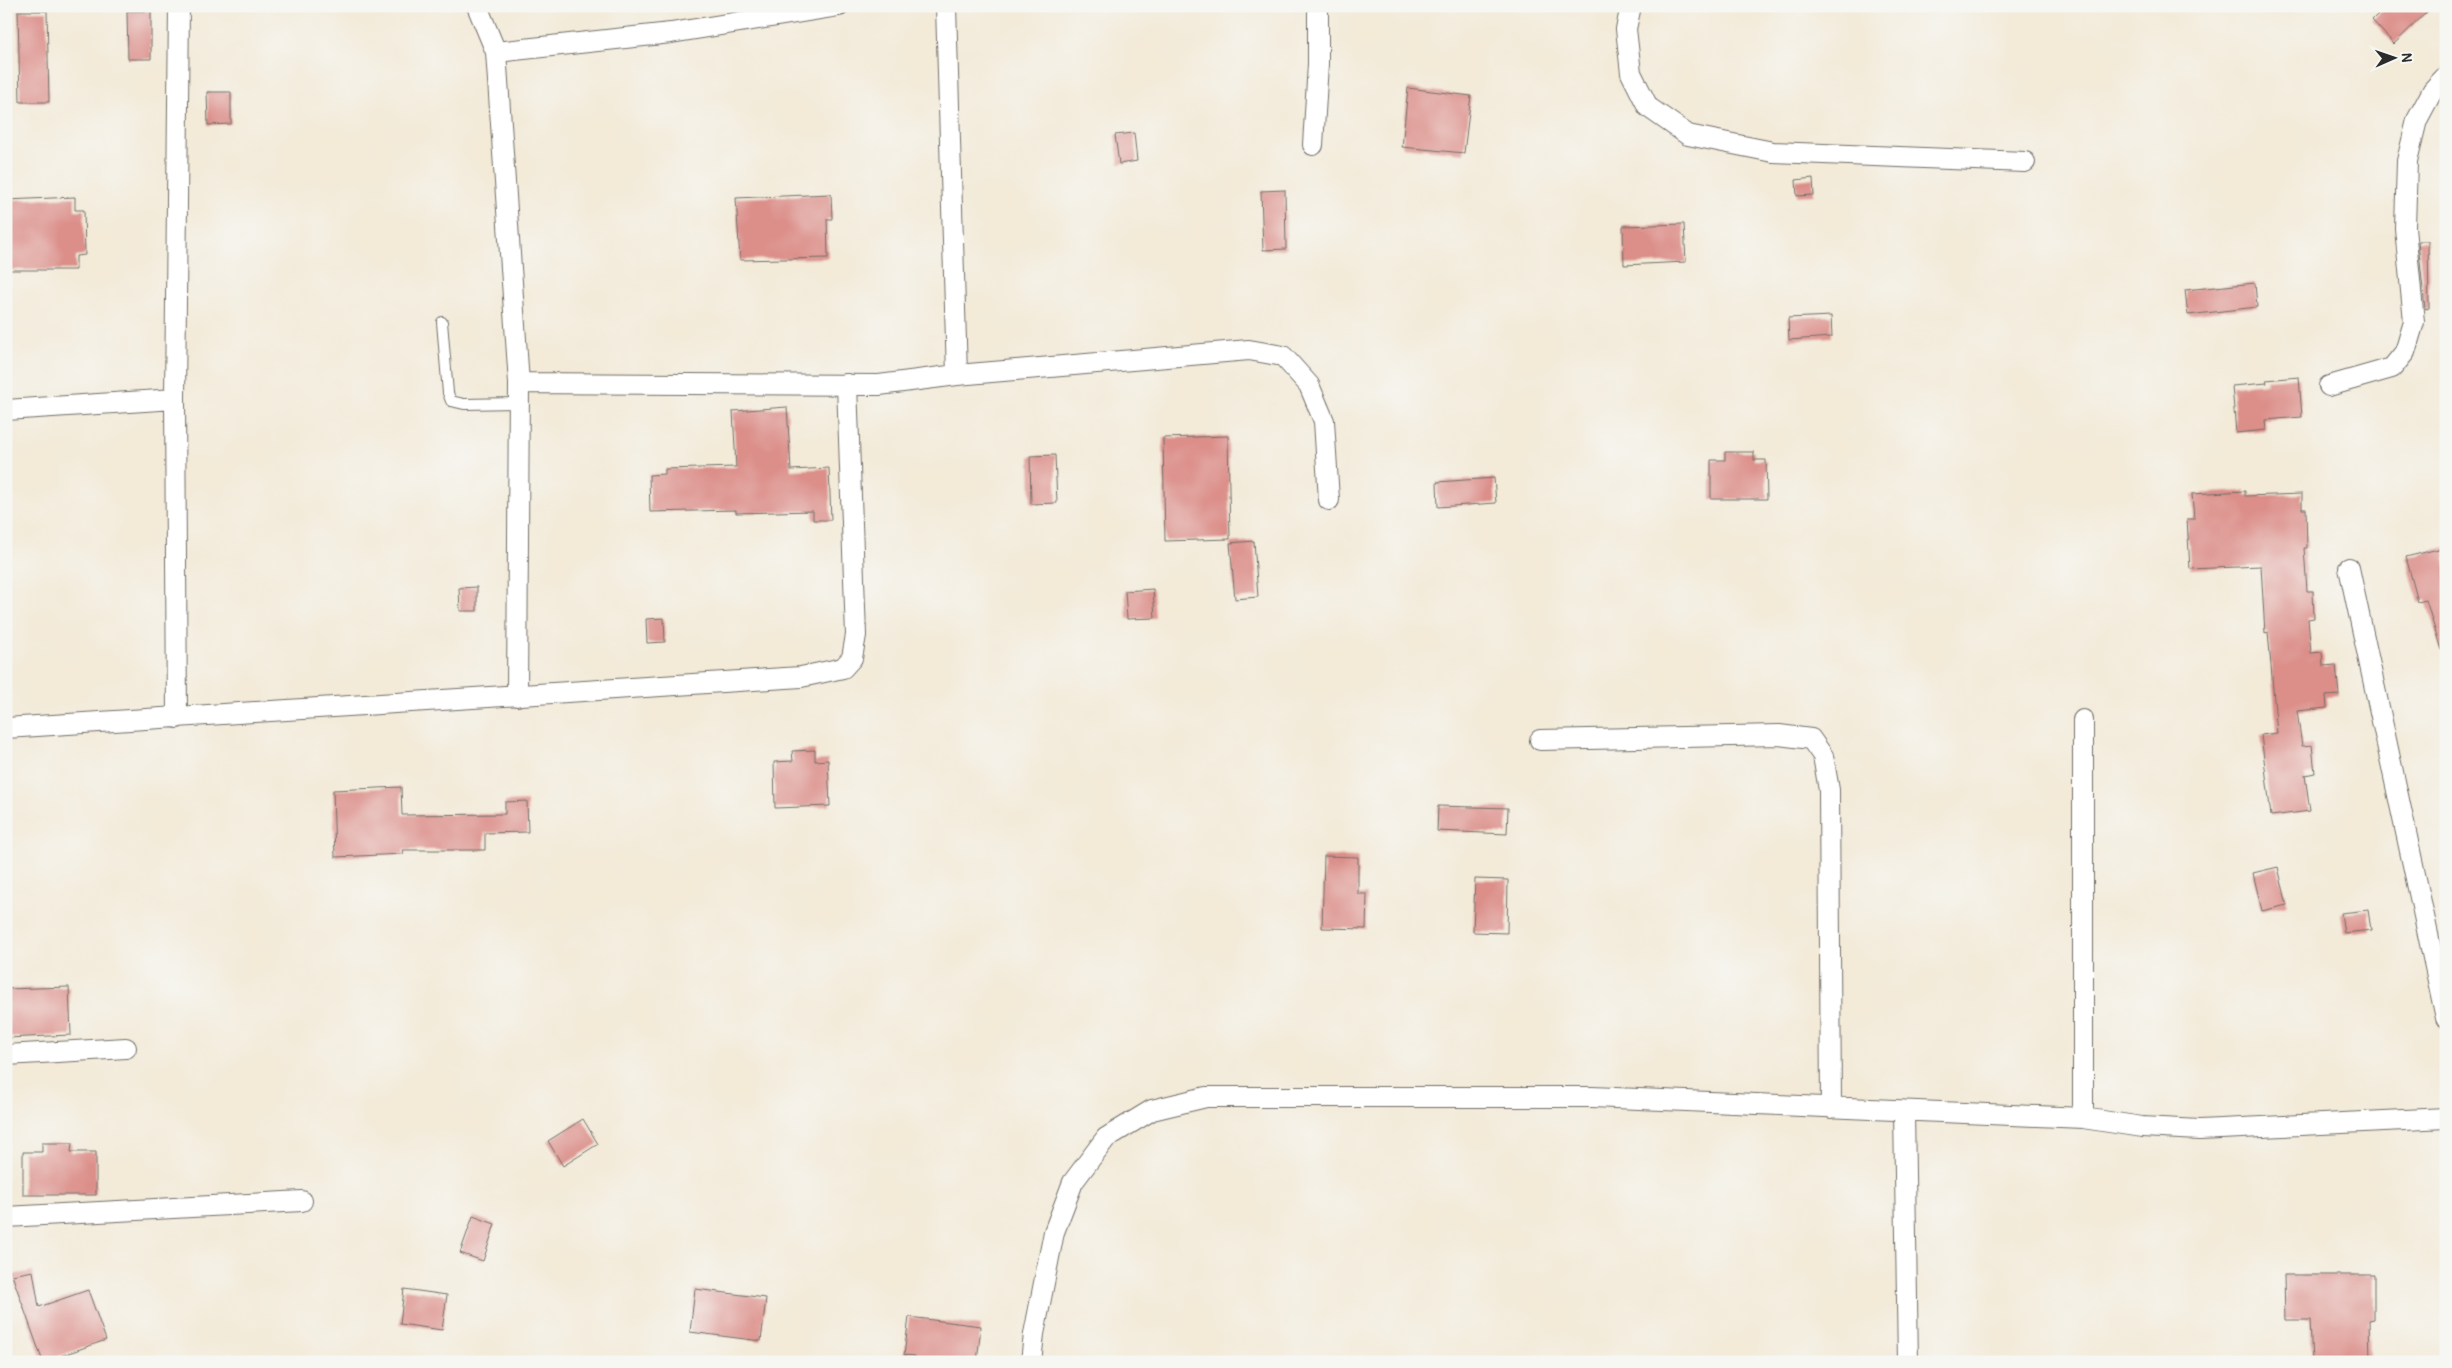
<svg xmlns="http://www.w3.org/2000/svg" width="2452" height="1368" font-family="Pangolin,sans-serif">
<rect width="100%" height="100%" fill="#f6f6f2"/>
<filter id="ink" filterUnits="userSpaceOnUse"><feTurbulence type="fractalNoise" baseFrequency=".02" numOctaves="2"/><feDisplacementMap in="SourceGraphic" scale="10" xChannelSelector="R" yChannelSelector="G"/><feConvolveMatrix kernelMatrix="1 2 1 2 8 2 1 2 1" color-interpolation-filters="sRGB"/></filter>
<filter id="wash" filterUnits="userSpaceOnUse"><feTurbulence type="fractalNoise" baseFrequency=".0096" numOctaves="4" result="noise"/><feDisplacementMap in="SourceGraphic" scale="20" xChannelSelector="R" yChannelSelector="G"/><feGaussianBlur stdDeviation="1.12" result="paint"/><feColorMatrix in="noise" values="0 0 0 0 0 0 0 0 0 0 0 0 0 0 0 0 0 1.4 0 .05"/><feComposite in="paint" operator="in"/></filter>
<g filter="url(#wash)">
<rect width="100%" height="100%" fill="#f3ead8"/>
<g id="blocks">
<path fill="#dc8e89" d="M2386 6H2433L2394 44 2372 20Z
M18 11H47L49 102H20Z
M127 11H151V59H128Z
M1408 88 1471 96 1464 153 1402 147Z
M207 92H231V124L208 125Z
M1134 133 1137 161 1119 164 1115 135Z
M1813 178 1814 195 1797 196 1796 180Z
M1285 190 1286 249 1263 250 1261 191Z
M831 194 832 219H827L828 258 740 260 736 198Z
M75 197V210H84L85 255 76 256V270H6V200Z
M1684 224 1686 262 1624 265 1623 226Z
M2418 241H2428L2429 308 2425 309Z
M2255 283 2257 307 2188 315 2185 290Z
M1831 316 1832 337 1789 340 1788 318Z
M2299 377 2302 417 2265 420 2266 430 2236 433 2232 386 2267 383 2266 380Z
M787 407 791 470 829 468 831 520H813V511L736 513V510L650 512 649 475 665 474V469L736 467 733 411Z
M1228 436 1230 539 1165 541 1163 438Z
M1725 452H1754V460H1766L1767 499H1711V460H1725Z
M1055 455 1057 503 1031 504 1030 456Z
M1494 478 1496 503 1438 507 1437 482Z
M2245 491V496L2302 494V509H2306L2307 548H2304L2307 591H2313L2314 618 2308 619 2311 653 2322 652 2323 666 2336 665 2339 695 2326 696 2327 708 2297 711 2302 746 2312 745 2315 773 2305 775 2310 811 2271 816 2261 735 2277 733 2268 632 2265 633 2261 566 2190 569 2187 519H2194L2192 494Z
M1254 541 1258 597 1235 599 1230 543Z
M2446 547V650H2441L2426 600 2418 602 2406 557Z
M477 587V611H460L459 588Z
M1153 589 1155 618 1127 619 1125 591Z
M664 618 665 642 647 643 646 619Z
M815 750V761L828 760 830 806 775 808 774 762 793 761 792 751Z
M401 787 402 815 505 814V802L527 801 528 832 485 833V850H403L404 854 335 857 333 790Z
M1438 806 1508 808 1507 834 1437 831Z
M1324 856 1358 857V894H1367L1366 929 1322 928Z
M2278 867 2287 905 2262 911 2253 873Z
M1475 879 1508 880 1507 933 1473 932Z
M2368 910 2371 930 2344 933 2341 913Z
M69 987 71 1035 6 1038V989Z
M583 1119 598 1144 563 1166 548 1141Z
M42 1143H72L71 1152H96V1195H23V1152H42Z
M473 1216 495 1224 483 1261 460 1253Z
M33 1271 39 1307 88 1290 106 1340 43 1362 12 1275Z
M2284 1275H2374V1319L2369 1320 2370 1362H2312L2310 1320H2285Z
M404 1289 447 1295 442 1330 400 1324Z
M695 1289 766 1298 761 1341 690 1332Z
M909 1317 981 1326 977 1362 946 1360V1362H914L915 1356 904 1355Z"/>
</g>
</g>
<g filter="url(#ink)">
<use href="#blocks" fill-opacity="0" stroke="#716e68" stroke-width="1"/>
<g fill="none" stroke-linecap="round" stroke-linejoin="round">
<g stroke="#716e68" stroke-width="12">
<path id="lane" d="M442 322 448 393 451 401 464 404 519 403"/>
</g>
<g stroke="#716e68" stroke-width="22">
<path id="street" d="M477 6 496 52 519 383 517 696
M946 6 957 375
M1631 6 1626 29 1631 73 1648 107 1688 135 1773 152 2025 162
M496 52 671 33 839 6
M1313 145 1318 64V6
M519 383 879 385 957 375 1249 350 1283 356 1309 385 1324 421 1329 500
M2329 386 2392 368 2405 352 2414 322 2405 228 2407 161 2417 120 2433 90 2446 76
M6 410 175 399
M2349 568 2446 1018
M177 718 175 399 179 6
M2083 720V1118
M6 728 801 677 843 668 852 658 856 635 847 384
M1540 740 1779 735 1811 739 1823 756 1829 790 1831 1108
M6 1055 126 1048
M1904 1111 1908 1362
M6 1217 302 1201
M1031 1362 1034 1334 1054 1232 1073 1182 1106 1138 1152 1110 1206 1097H1592L2083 1118 2142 1127 2200 1130 2446 1118"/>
</g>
<use href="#lane" stroke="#fff" stroke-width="10"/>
<use href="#street" stroke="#fff" stroke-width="20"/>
</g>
</g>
<rect width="2452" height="1368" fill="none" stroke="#f6f6f2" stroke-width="25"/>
<g transform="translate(2394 58) rotate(88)" stroke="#f6f6f2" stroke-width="4" paint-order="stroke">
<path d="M0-4L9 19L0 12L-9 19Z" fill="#2b2b2b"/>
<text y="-8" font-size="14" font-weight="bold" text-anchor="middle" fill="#2b2b2b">N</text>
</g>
</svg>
